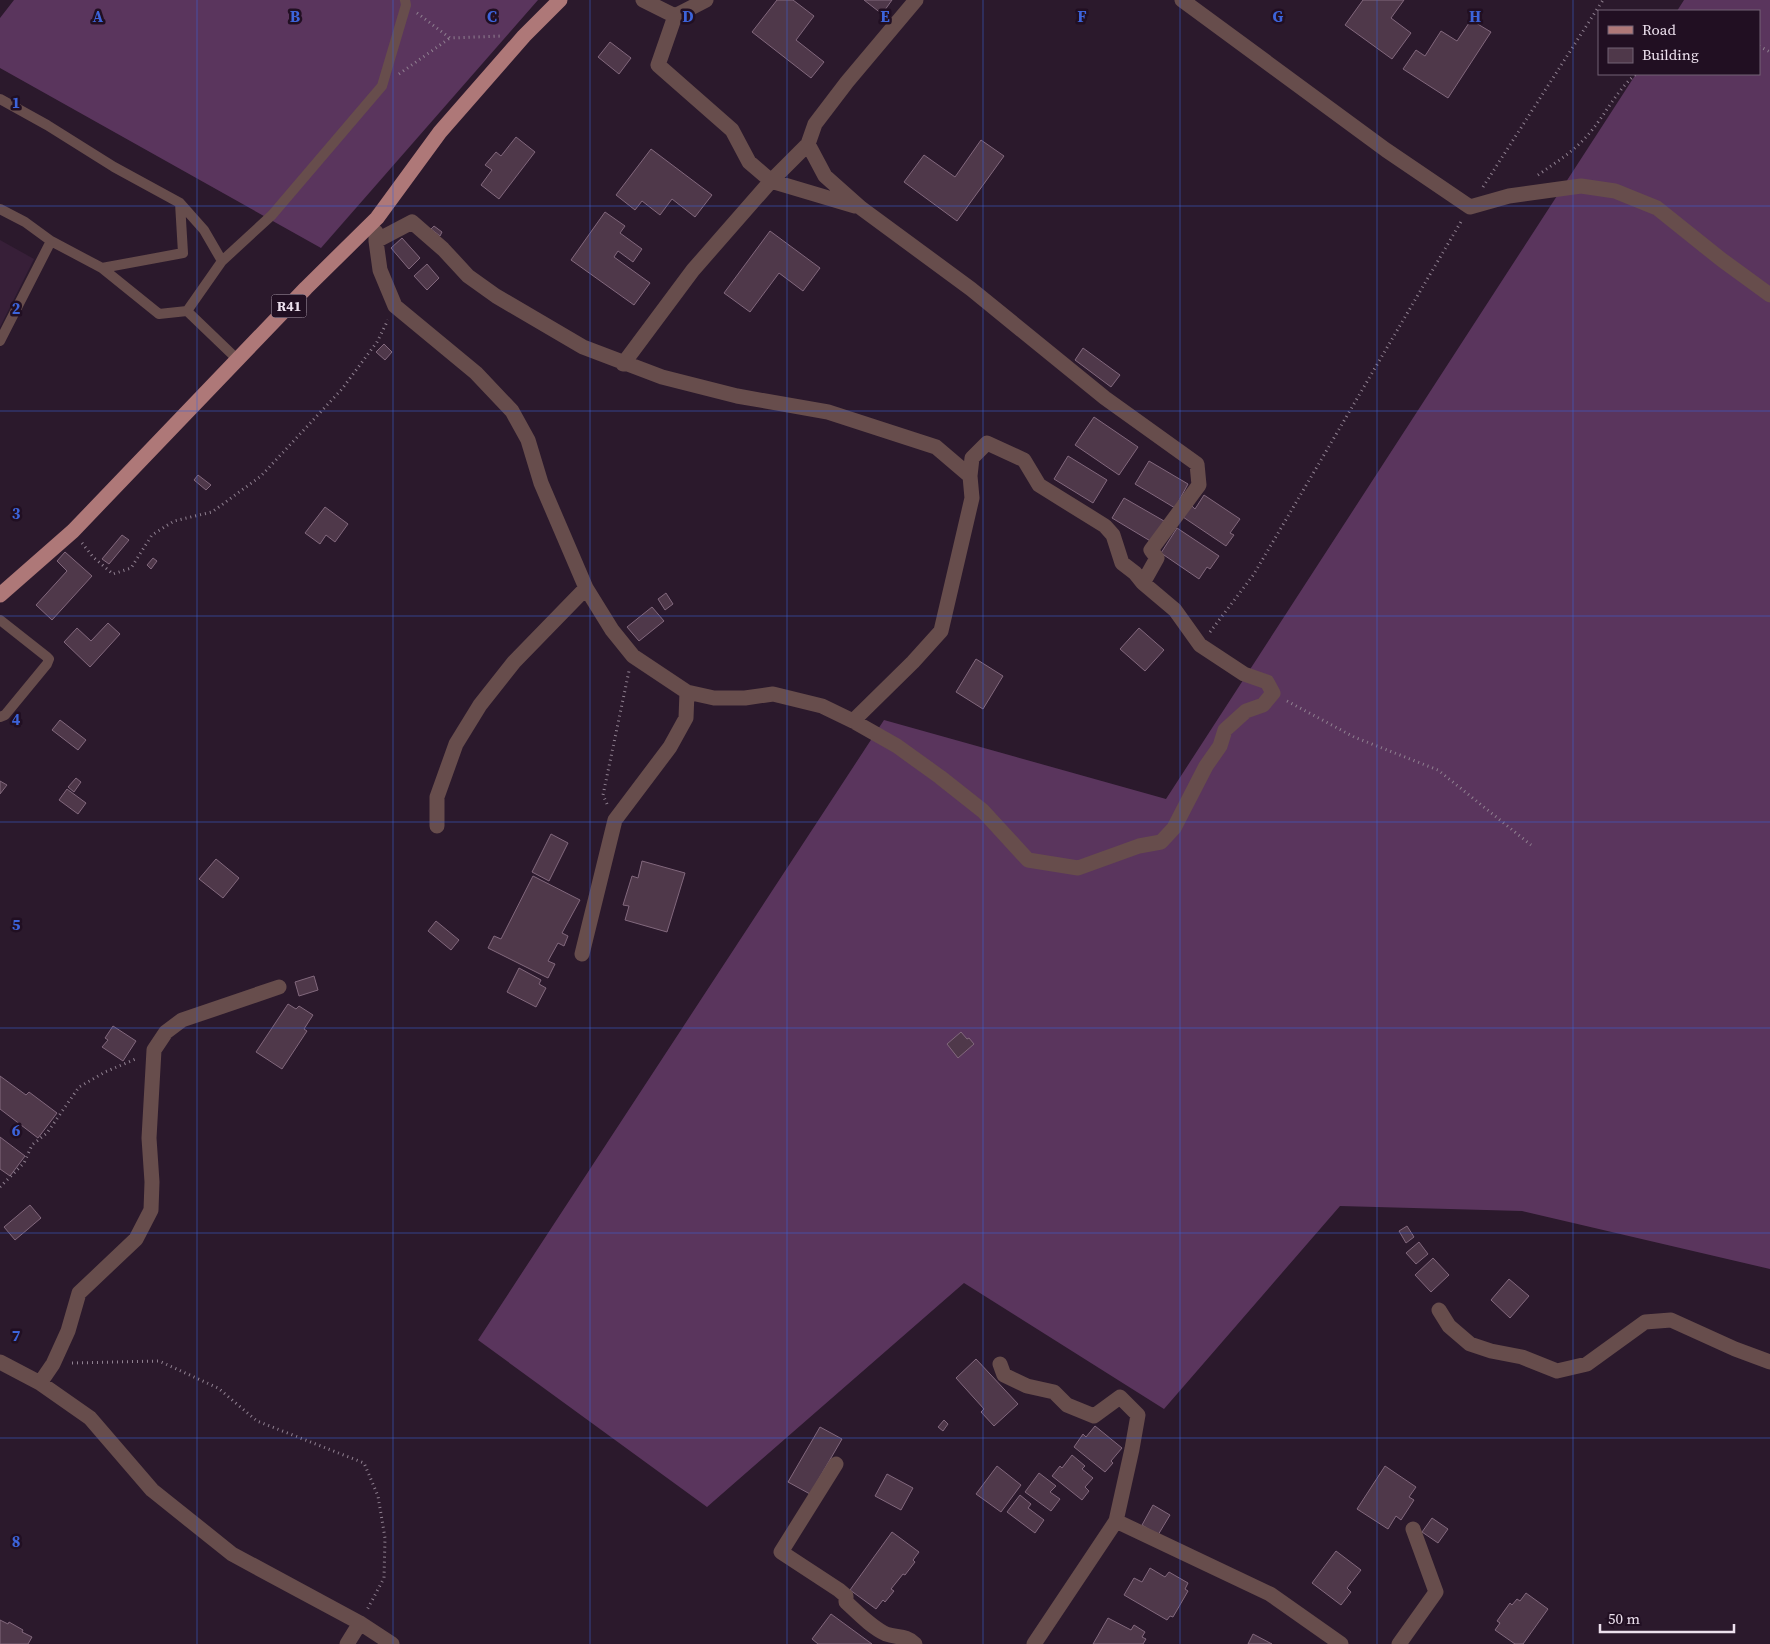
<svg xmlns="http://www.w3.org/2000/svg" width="1770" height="1644" font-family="'Source Serif 4',serif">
<rect width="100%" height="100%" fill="#2b192c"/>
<path fill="#371f38" d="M0 240 34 259 0 327Z"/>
<path fill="#5a355d" d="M14 0H538L321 248 0 68V18Z
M1684 0H1770V1269L1522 1211 1340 1206 1164 1409 964 1283 707 1507 478 1340 884 720 1166 799 1636 74H1759V11H1677Z"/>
<path fill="#4f384a" stroke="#82687d" d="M777 0H793L814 16 796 40 824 62 811 78 752 32Z
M864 0H892L882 14Z
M1363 0H1404L1391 18 1411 33 1392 59 1345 25Z
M1471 20 1491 32 1448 98 1403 69 1416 50 1425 56 1441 31 1457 41Z
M610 42 631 58 619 74 598 57Z
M516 137 535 152 499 199 481 185 492 170 485 165 496 152 501 156Z
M981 140 1004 156 957 221 904 182 924 155 955 177Z
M651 149 712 195 695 217 672 199 660 215 642 201 635 210 616 195Z
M605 212 625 226 620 233 642 249 633 262 618 251 614 257 650 283 634 305 571 260Z
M434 226 442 232 440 236 431 229Z
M770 231 820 268 803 291 779 273 750 312 724 293Z
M402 238 420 258 409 269 391 248Z
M427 264 439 278 427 290 414 276Z
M384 344 392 352 385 360 376 352Z
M1083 348 1120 375 1111 387 1075 360Z
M1094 417 1138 447 1119 475 1075 445Z
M1068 456 1107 480 1093 503 1054 479Z
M1149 461 1188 484 1175 508 1135 484Z
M198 475 211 485 206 490 194 480Z
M1204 495 1240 519 1230 533 1234 535 1226 546 1183 517 1191 505 1195 509Z
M1124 498 1164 521 1152 542 1112 518Z
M325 507 348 524 335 542 326 535 320 544 305 533Z
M1177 528 1219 556 1210 569 1207 567 1199 579 1161 553Z
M122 535 129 540 109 564 102 559Z
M65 552 92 576 52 620 36 605 67 571 57 561Z
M153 558 157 561 151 569 147 565Z
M666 593 673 604 665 610 658 599Z
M652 607 664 621 639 641 627 627Z
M108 623 120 634 90 667 64 642 77 628 91 641Z
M1139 628 1164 650 1145 671 1120 649Z
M976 659 1003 676 983 709 956 692Z
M60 720 86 740 78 750 52 730Z
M76 778 81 782 74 792 68 787Z
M0 781 7 785 0 794Z
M67 789 86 803 78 814 59 800Z
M551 834 568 843 549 881 532 872Z
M216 859 239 878 223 898 199 879Z
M642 861 685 873 667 932 625 920 629 906 623 905 632 876 638 878Z
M533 876 580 900 562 933 568 936 564 946 558 943 548 961 555 964 548 978 488 948 494 936 501 939Z
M436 921 459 940 451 950 428 931Z
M519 968 541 980 539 984 546 988 536 1007 507 992Z
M314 976 318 990 299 996 295 982Z
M288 1004 296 1009 299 1006 313 1015 304 1029 307 1031 282 1069 256 1052Z
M113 1026 136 1041 123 1061 102 1047 108 1040 105 1038Z
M961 1032 967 1039 969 1038 974 1044 958 1058 947 1044Z
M0 1076 26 1095 29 1092 57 1113 38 1138 0 1109Z
M0 1137 25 1156 10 1176 0 1169Z
M30 1205 41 1218 15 1240 4 1227Z
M1407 1226 1414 1237 1406 1243 1399 1231Z
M1419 1242 1428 1254 1416 1264 1406 1253Z
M1433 1258 1449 1275 1431 1292 1415 1275Z
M1509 1279 1529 1296 1510 1318 1491 1300Z
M976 1359 1018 1404 994 1426 981 1412 984 1409 956 1378Z
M944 1420 948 1424 943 1431 938 1427Z
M1095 1426 1122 1448 1111 1461 1113 1463 1105 1472 1074 1447 1083 1434 1086 1437Z
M820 1427 842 1439 810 1494 788 1482Z
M1072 1455 1085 1466 1082 1469 1093 1478 1085 1487 1089 1491 1082 1500 1052 1476 1060 1466 1062 1468Z
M997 1466 1021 1485 1001 1512 976 1494Z
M1385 1466 1416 1487 1409 1497 1414 1500 1401 1520 1396 1516 1388 1529 1357 1509Z
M1039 1473 1056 1486 1050 1492 1060 1499 1051 1511 1025 1492Z
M887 1474 913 1488 901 1510 875 1496Z
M1020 1495 1031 1504 1028 1508 1044 1520 1035 1533 1007 1512Z
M1153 1505 1170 1515 1158 1535 1142 1525Z
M1432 1518 1448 1529 1438 1543 1422 1532Z
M892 1532 919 1552 913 1560 915 1562 905 1575 903 1574 891 1589 894 1591 885 1602 883 1600 876 1609 850 1590Z
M1336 1551 1361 1570 1347 1588 1351 1592 1341 1605 1312 1583Z
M1150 1568 1165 1577 1169 1572 1188 1583 1185 1589 1188 1591 1173 1617 1170 1616 1167 1620 1124 1595 1134 1578 1142 1582Z
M1526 1593 1548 1609 1523 1644H1515L1495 1630 1500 1623 1497 1621 1510 1603 1512 1605 1517 1599 1520 1601Z
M831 1614 872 1644H818L812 1639Z
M1108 1618 1131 1630 1134 1625 1145 1632 1142 1637 1146 1639 1143 1644H1093Z
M0 1620 8 1624 9 1622 23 1630 22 1632 32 1637 28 1644H0Z
M1253 1634 1272 1644H1248Z"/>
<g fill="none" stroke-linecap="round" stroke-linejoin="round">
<path stroke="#908191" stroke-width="3" stroke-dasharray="1 4" stroke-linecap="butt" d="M417 13 450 38 502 36
M1759 46 1770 52
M399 74 450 38
M1538 175C1555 163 1573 152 1587 136 1605 116 1615 92 1636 74
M1483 187 1603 0
M82 543 93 557 113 574 131 568 152 535 174 521 212 512 261 476 342 389 377 342 388 320
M1210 632 1254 574 1462 220
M1287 701 1354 737 1438 770 1531 845
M607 804 603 795 629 671
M0 1187 24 1163 32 1145 47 1133 79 1087 105 1072 138 1058
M72 1363 159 1361 218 1388 257 1421 364 1463 378 1496 385 1538 384 1578 367 1610"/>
<path stroke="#674d4c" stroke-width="10" d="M0 99 47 125 114 167 180 203 204 230 222 261
M0 209 25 222 51 241
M102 268 183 253 180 203
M187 311 222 261 272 215 382 86 406 5 405 0
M0 341 51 241 102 268 159 314 187 311 238 360
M0 620 47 657 49 659 47 664 5 715 0 717"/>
<path stroke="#674d4c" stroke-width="15" d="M643 0 675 16 706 0
M1182 0 1386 150 1470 207 1509 196 1581 186 1615 191 1657 208 1722 260 1770 295
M675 16 658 65 732 130 749 162 771 181 855 206
M376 232V241L380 270 395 306 476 373 512 411 528 440 541 483 586 588 612 630 633 656 687 692 686 718 670 747 615 820 582 954
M376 241 412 222 443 249 468 276 496 296 583 347 662 377 737 396 828 412 936 447 970 476 972 498 941 631 913 662 853 721
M623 364 693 270 771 181 808 144
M970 476 972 458 987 443 1024 460 1039 485 1105 526 1113 535 1122 563 1135 573 1143 583
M687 692 714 698H745L773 694 822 706 853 721 897 746 940 777 983 811 1028 860 1078 868 1139 846 1161 842 1174 828 1206 766 1220 746 1225 730 1246 711 1263 705 1273 693 1267 682 1244 674 1200 645 1175 610 1143 583 1157 558 1151 550 1199 485 1197 464 1105 398 971 289 861 208 825 176 808 144 815 124 847 82 916 0
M437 826V797L456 744 480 705 514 662 586 588
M1439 1310 1449 1326 1470 1344 1491 1351 1522 1357 1557 1371 1587 1364 1645 1322 1671 1320 1735 1349 1770 1362
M0 1362 40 1383 90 1418 152 1490 232 1554 360 1623 392 1644
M1000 1364 1004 1375 1027 1386 1054 1392 1067 1405 1094 1416 1120 1397 1138 1415 1132 1449 1116 1521 1034 1644
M40 1383 53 1364 68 1331 79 1293 136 1239 151 1210 152 1182 149 1138 154 1050 166 1032 182 1020 279 987
M836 1464 781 1552 839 1590 846 1596V1602C858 1613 871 1627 886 1634 897 1638 906 1635 915 1644
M1116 1521 1270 1594 1341 1644
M347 1644 360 1623
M1399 1644 1436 1592 1413 1529"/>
<path stroke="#ae7878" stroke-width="15" d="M0 595 73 531 306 288 377 218 440 132 524 36 560 0"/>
</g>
<path fill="none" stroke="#3c64db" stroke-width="1" stroke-opacity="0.55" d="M197 0V1644M393 0V1644M590 0V1644M787 0V1644M983 0V1644M1180 0V1644M1377 0V1644M1573 0V1644M0 206H1770M0 411H1770M0 616H1770M0 822H1770M0 1028H1770M0 1233H1770M0 1438H1770"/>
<g text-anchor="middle" stroke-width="5" stroke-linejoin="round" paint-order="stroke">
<rect fill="#210f22" stroke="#b0a2b1" stroke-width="1" x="271.5" y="294.5" width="35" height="23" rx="4"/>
<g font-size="14" font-weight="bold" fill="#ede1ee">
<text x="289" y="311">R41</text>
</g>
</g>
<g font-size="16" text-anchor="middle" font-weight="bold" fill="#3c64db" stroke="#210f22" stroke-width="5" stroke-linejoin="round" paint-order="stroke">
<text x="98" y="22">A</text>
<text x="295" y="22">B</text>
<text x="492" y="22">C</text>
<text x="688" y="22">D</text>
<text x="885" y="22">E</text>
<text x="1082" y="22">F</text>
<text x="1278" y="22">G</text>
<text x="1475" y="22">H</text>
<text x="16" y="108">1</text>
<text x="16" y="314">2</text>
<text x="16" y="519">3</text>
<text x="16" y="725">4</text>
<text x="16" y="930">5</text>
<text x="16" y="1136">6</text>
<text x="16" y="1341">7</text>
<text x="16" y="1547">8</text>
</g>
<rect x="1598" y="10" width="162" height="65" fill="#210f22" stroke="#736374"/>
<rect x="1608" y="26" width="25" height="8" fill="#ae7878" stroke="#736374"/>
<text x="1642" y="35" font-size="15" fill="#ede1ee">Road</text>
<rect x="1608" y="48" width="25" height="15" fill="#4f384a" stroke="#736374"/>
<text x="1642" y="60" font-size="15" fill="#ede1ee">Building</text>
<path d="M1600 1624v8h134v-8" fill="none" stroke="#ede1ee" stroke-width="2.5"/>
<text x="1608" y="1624" font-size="15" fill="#ede1ee" stroke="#210f22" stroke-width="4" paint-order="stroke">50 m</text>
</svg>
